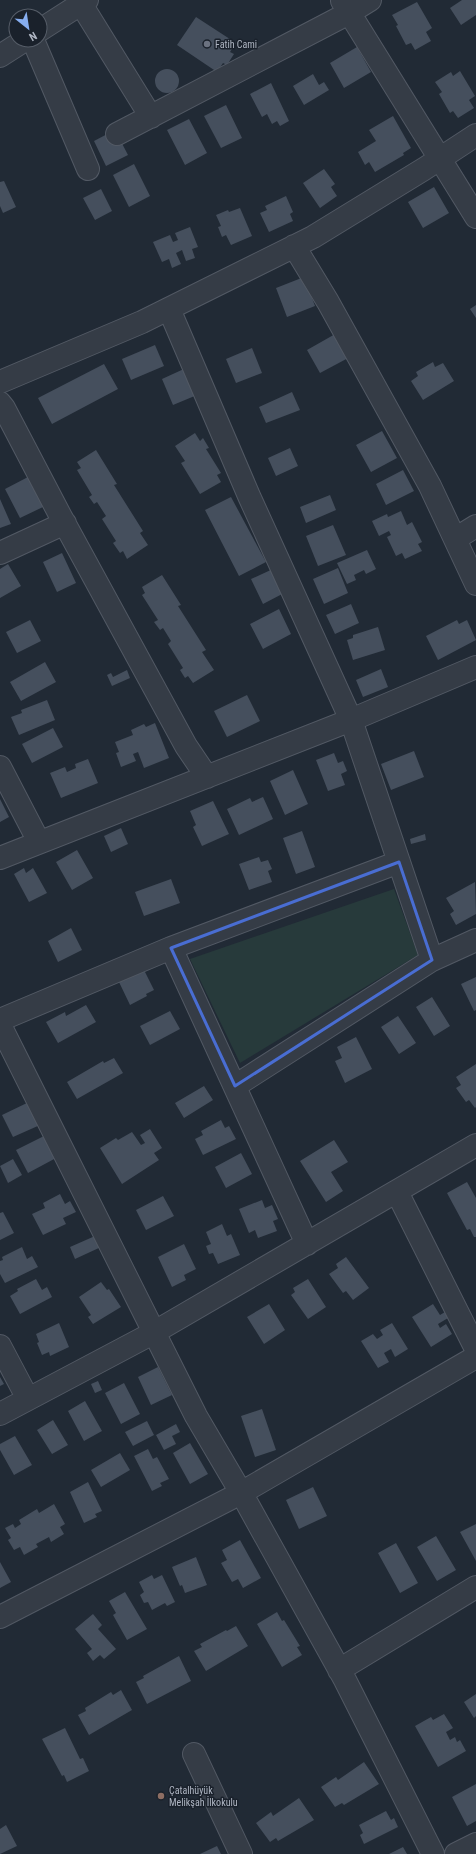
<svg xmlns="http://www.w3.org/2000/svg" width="476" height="1854" font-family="'Roboto Condensed',sans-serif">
<rect width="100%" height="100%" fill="#212a35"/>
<path fill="#273a3b" d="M394 889 418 955 240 1063 190 959Z"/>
<path fill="#454f5d" d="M462 0H476V15L461 25 450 8Z
M417 2 432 28 426 32 431 41 415 50 411 43 406 45 396 26 398 25 392 15Z
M196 17 236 43 230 52 234 54 227 65 223 63 217 72 177 45Z
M357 47 371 72 344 88 330 63Z
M155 81a12 12 0 1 1 24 0a12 12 0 1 1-24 0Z
M460 71 475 96 469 100 474 108 458 118 453 111 450 113 439 94 442 92 435 82 451 72 453 76Z
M313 74 319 85 324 82 329 90 304 105 293 86Z
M271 83 289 121 280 126 277 121 272 124 267 114 262 117 250 94Z
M226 105 242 138 221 148 204 116Z
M393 116 411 148 403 153 404 155 375 172 369 162 365 165 358 152 376 141 369 130Z
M189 119 207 153 185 165 167 130Z
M115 130 128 155 106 166 94 141Z
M134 164 150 196 129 207 113 175Z
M324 169 335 184 331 187 337 196 320 208 303 183Z
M4 181 16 207 3 213 0 206V182Z
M434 187 449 213 423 228 408 202Z
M101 189 112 211 95 220 83 198Z
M286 196 293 212 290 214 293 221 269 232 260 213 267 210 265 206Z
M240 208 252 236 231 245 226 235 222 237 218 227 221 226 216 215 228 210 229 212Z
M190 227 198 247 192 249 195 258 186 261 182 250 176 253 181 264 172 268 169 259 162 262 153 242 170 235 173 242 178 240 175 233Z
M304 277 315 306 287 317 276 288Z
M476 305V318L470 309Z
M337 333 350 357 320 373 307 350Z
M155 345 164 366 131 380 122 359Z
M252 348 262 373 236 383 226 359Z
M433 362 435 367 443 363 454 381 423 400 411 381 418 376 416 372Z
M104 364 118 389 52 424 38 398Z
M186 368 197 395 173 405 162 379Z
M292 392 300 410 266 423 259 407Z
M382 431 397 458 371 472 356 445Z
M195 433 200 441 203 438 209 448 206 449 221 473 217 475 221 482 200 494 181 463 185 461 175 446Z
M290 448 298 466 276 476 268 458Z
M96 450 117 484 114 485 143 531 140 533 148 545 127 559 123 551 120 553 113 543 116 541 102 519 106 516 97 502 94 504 89 497 92 495 77 470 81 468 77 462Z
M403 470 414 491 386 505 376 484Z
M28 477 43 507 20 518 5 489Z
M330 495 336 510 306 523 300 507Z
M231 497 266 562 239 576 205 510Z
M0 499 11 524 0 528Z
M401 511 407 525 412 522 422 542 418 544 422 551 405 559 402 553 396 556 387 537 391 535 389 531 379 536 372 521 387 514 388 517Z
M333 525 346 555 318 566 306 536Z
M367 550 376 569 366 574 364 570 354 575 356 580 347 584 337 563Z
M62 553 76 583 57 592 43 562Z
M8 564 21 586 0 598V569Z
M275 568 286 592 263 604 251 579Z
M338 568 348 593 324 604 313 579Z
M162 575 181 605 178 606 206 650 202 652 214 670 193 683 188 676 185 678 180 670 183 668 168 644 171 641 163 628 160 630 154 622 158 620 142 595 145 593 142 587Z
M351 604 359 623 335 634 326 615Z
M279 609 291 634 263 649 250 624Z
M30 620 41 641 17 653 6 632Z
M457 620 459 624 467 620 476 640 438 660 426 636Z
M378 627 385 650 353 660 347 640 353 638V635Z
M45 662 56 682 21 701 10 682Z
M381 669 388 687 363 697 356 680Z
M127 670 130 678 112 686 107 675 111 673 113 677Z
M247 695 260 721 227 737 214 711Z
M47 700 55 720 19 735 11 717 22 713 21 710Z
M155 723 169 758 144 768 138 752 133 754 136 761 121 767 116 753 119 752 115 742 133 735 131 730 144 724 146 727Z
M53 728 63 747 32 763 22 744Z
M414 751 424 777 391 790 381 764Z
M334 753 338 763 343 761 347 771 341 774 345 785 328 791 316 760Z
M88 759 98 783 61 798 50 773 65 767 67 772 76 768 75 764Z
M293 770 308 804 285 815 270 781Z
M263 797 273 819 239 835 227 809 250 798 252 802Z
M0 799 9 817 0 822Z
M213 801 229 834 202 846 193 827 196 825 190 811Z
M121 828 128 844 111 852 104 836Z
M302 831 315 867 296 874 283 838Z
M425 834 426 840 411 844 410 839Z
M77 850 93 878 72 890 56 862Z
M259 857 261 862 268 860 272 869 268 871 272 882 249 890 239 864Z
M24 868 26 873 33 868 47 893 29 902 14 874Z
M171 879 180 903 144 916 135 892Z
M475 882 476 914 456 925 450 914 454 911 446 898Z
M71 928 82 950 58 962 48 941Z
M144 970 154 990 146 994 147 996 130 1005 119 982Z
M476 977V1010L474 1011 461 984Z
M432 997 450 1026 434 1036 416 1007Z
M86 1005 96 1022 58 1043 46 1022 65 1012 66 1016Z
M170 1011 180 1029 150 1045 140 1026Z
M398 1016 416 1043 399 1054 381 1027Z
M356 1037 372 1069 345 1083 335 1061 342 1058 337 1047Z
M114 1058 123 1073 77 1099 67 1082 103 1061 104 1063Z
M476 1064V1107L475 1108 469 1100 466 1102 456 1088 461 1085 456 1077Z
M204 1086 213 1100 184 1118 175 1103Z
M29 1102 40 1125 13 1137 2 1115Z
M221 1120 225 1128 229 1126 236 1139 203 1155 195 1139 203 1135 201 1131Z
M150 1129 162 1148 154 1153 159 1160 122 1184 100 1148 116 1138 118 1140 132 1132 141 1145 145 1143 140 1135Z
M44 1136 56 1158 28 1173 16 1150Z
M334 1140 348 1162 331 1172 343 1191 326 1202 300 1161Z
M241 1153 252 1174 226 1188 215 1167Z
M13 1159 22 1175 8 1183 0 1166Z
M467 1182 476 1198V1237H474L470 1229 467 1230 447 1193Z
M60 1194 65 1204 70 1201 76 1212 63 1218 66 1224 43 1235 32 1214 45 1208 43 1203Z
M163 1196 174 1216 146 1230 136 1210Z
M262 1200 265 1208 272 1205 278 1219 273 1221 277 1231 258 1238 255 1230 249 1233 239 1209Z
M3 1212 14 1233 0 1240V1213Z
M222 1224 227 1236 231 1234 240 1255 218 1264 213 1253 209 1254 206 1246 211 1244 206 1232Z
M95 1236 101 1247 75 1259 70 1247Z
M184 1244 196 1269 184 1275 186 1280 172 1287 158 1257Z
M22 1247 27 1259 32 1256 38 1267 5 1283 0 1274V1261L3 1260 2 1257Z
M346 1257 369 1288 353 1300 346 1291 343 1293 329 1274 338 1268 336 1264Z
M36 1279 42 1290 47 1287 52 1297 20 1314 10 1296 18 1291 17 1289Z
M308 1279 326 1307 308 1319 291 1295 295 1292 293 1288Z
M101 1282 107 1290 109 1289 121 1307 93 1324 88 1317 91 1315 79 1297Z
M269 1304 285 1330 264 1344 247 1317Z
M433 1304 440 1315 445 1312 448 1318 438 1324 440 1328 446 1324 452 1334 431 1347 412 1317Z
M59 1323 69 1347 50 1356 49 1352 42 1355 37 1343 39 1342 36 1334Z
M392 1323 408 1349 395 1357 391 1349 384 1353 389 1362 378 1368 361 1341 373 1334 377 1339 383 1335 380 1330Z
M158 1367 172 1395 151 1405 138 1377Z
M0 1377 4 1384 0 1386Z
M98 1381 102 1390 95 1393 91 1384Z
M124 1383 140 1414 121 1424 105 1393Z
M85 1401 102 1431 84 1441 68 1411Z
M262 1409 276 1450 255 1457 241 1416Z
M53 1420 68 1445 52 1454 37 1430Z
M147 1421 154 1435 133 1446 125 1432Z
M176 1424 180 1432 172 1436 176 1444 164 1450 156 1435Z
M15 1436 32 1465 14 1475 0 1450V1444Z
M190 1443 208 1474 190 1484 173 1453Z
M148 1449 153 1459 157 1457 169 1479 160 1483 162 1486 152 1491 134 1456Z
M120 1453 130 1470 101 1487 91 1470Z
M88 1482 102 1511 95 1514 97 1517 84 1523 70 1492Z
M313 1487 327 1516 299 1529 286 1500Z
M54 1504 65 1524 60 1527 64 1534 51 1542 49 1537 36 1544 38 1547 24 1555 20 1547 14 1550 8 1540 11 1538 5 1528 13 1524 15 1528 21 1524 19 1520 37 1509 39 1513Z
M476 1524V1561L460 1532Z
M436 1536 456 1570 437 1581 417 1547Z
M240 1540 261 1578 243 1588 238 1579 232 1582 221 1563 227 1560 222 1550Z
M396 1543 418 1583 400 1593 378 1553Z
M196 1557 207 1585 185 1593 182 1585 180 1586 172 1567Z
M0 1562 11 1582 0 1588Z
M152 1575 154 1579 162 1575 175 1602 167 1606 165 1603 152 1610 148 1602 144 1603 140 1595 144 1592 139 1582Z
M125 1592 147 1629 127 1640 113 1615 116 1613 109 1601Z
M277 1612 282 1621 284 1620 300 1646 297 1647 302 1655 282 1667 257 1624Z
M93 1614 102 1625 98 1629 116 1649 104 1659 100 1655 93 1661 87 1653 92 1649 75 1629Z
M236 1626 248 1646 206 1671 194 1651 202 1647 200 1644 226 1630 227 1631Z
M179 1656 191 1681 147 1704 136 1682 144 1678 143 1676Z
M121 1690 132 1710 89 1735 78 1715 86 1711 85 1708 111 1692 113 1695Z
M476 1694V1716L474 1718 464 1702Z
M444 1714 453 1728 446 1732 450 1740 455 1737 457 1742 460 1740 466 1751 438 1767 415 1726 431 1717 433 1720Z
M65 1728 80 1759 83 1758 89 1771 67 1782 64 1775 62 1776 42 1739Z
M364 1762 379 1784 344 1805 342 1803 335 1807 321 1787 336 1777 338 1780Z
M476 1784V1821L467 1826 452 1797Z
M299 1798 314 1820 278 1841 276 1838 270 1842 256 1823 271 1812 273 1816Z
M386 1811 391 1820 394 1818 398 1827 364 1844 360 1835 363 1833 359 1825Z
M6 1825 17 1846 0 1854V1829Z
M217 1846 221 1854H200Z
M403 1847 407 1854H389Z"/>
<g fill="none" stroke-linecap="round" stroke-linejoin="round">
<g stroke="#525964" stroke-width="24">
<path id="minor" d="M342 1 476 217
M81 4 151 117
M40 30 87 0
M33 40 88 169
M0 56 25 40
M117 134 349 13 370 0
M294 246 328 302 430 486 476 584
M169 309 249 496 351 720 432 960
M0 382 142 322 313 237 424 169 476 135
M0 403 4 408 60 515 186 746 207 777
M455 539 476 526
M0 553 65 523
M0 767 39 842
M0 858 351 720 476 667
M171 948 307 1244
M0 1020 171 948 399 862
M0 1025 196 1416 243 1496 345 1680 433 1854
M235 1086 432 960 476 940
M397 1192 476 1349
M0 1346 28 1399
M0 1414 153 1333 476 1145
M0 1617 241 1493 476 1357
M339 1670 476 1587
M194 1754 241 1854
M456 1854 476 1844"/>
</g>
<use href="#minor" stroke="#353c46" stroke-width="22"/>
</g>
<path fill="none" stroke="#496dd2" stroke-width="3" stroke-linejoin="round" d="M399 862 432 960 235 1086 171 948Z"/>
<circle fill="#6b7280" stroke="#1a212b" stroke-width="1.5" cx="207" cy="44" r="4"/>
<circle fill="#8d6e63" stroke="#1a212b" stroke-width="1.5" cx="161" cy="1796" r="4"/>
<g text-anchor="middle" stroke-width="3" stroke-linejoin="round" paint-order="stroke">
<g font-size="10" fill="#afb6c3" stroke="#1a212b" text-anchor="start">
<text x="215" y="48">Fatih Cami</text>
<text x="169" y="1794">Çatalhüyük<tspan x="169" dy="12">Melikşah İlkokulu</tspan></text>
</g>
</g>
<g transform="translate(28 28) rotate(150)"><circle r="19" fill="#1a212b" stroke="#565d68"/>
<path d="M0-3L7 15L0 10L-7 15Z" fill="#87aef0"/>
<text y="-6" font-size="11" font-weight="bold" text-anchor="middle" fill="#afb6c3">N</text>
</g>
</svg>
